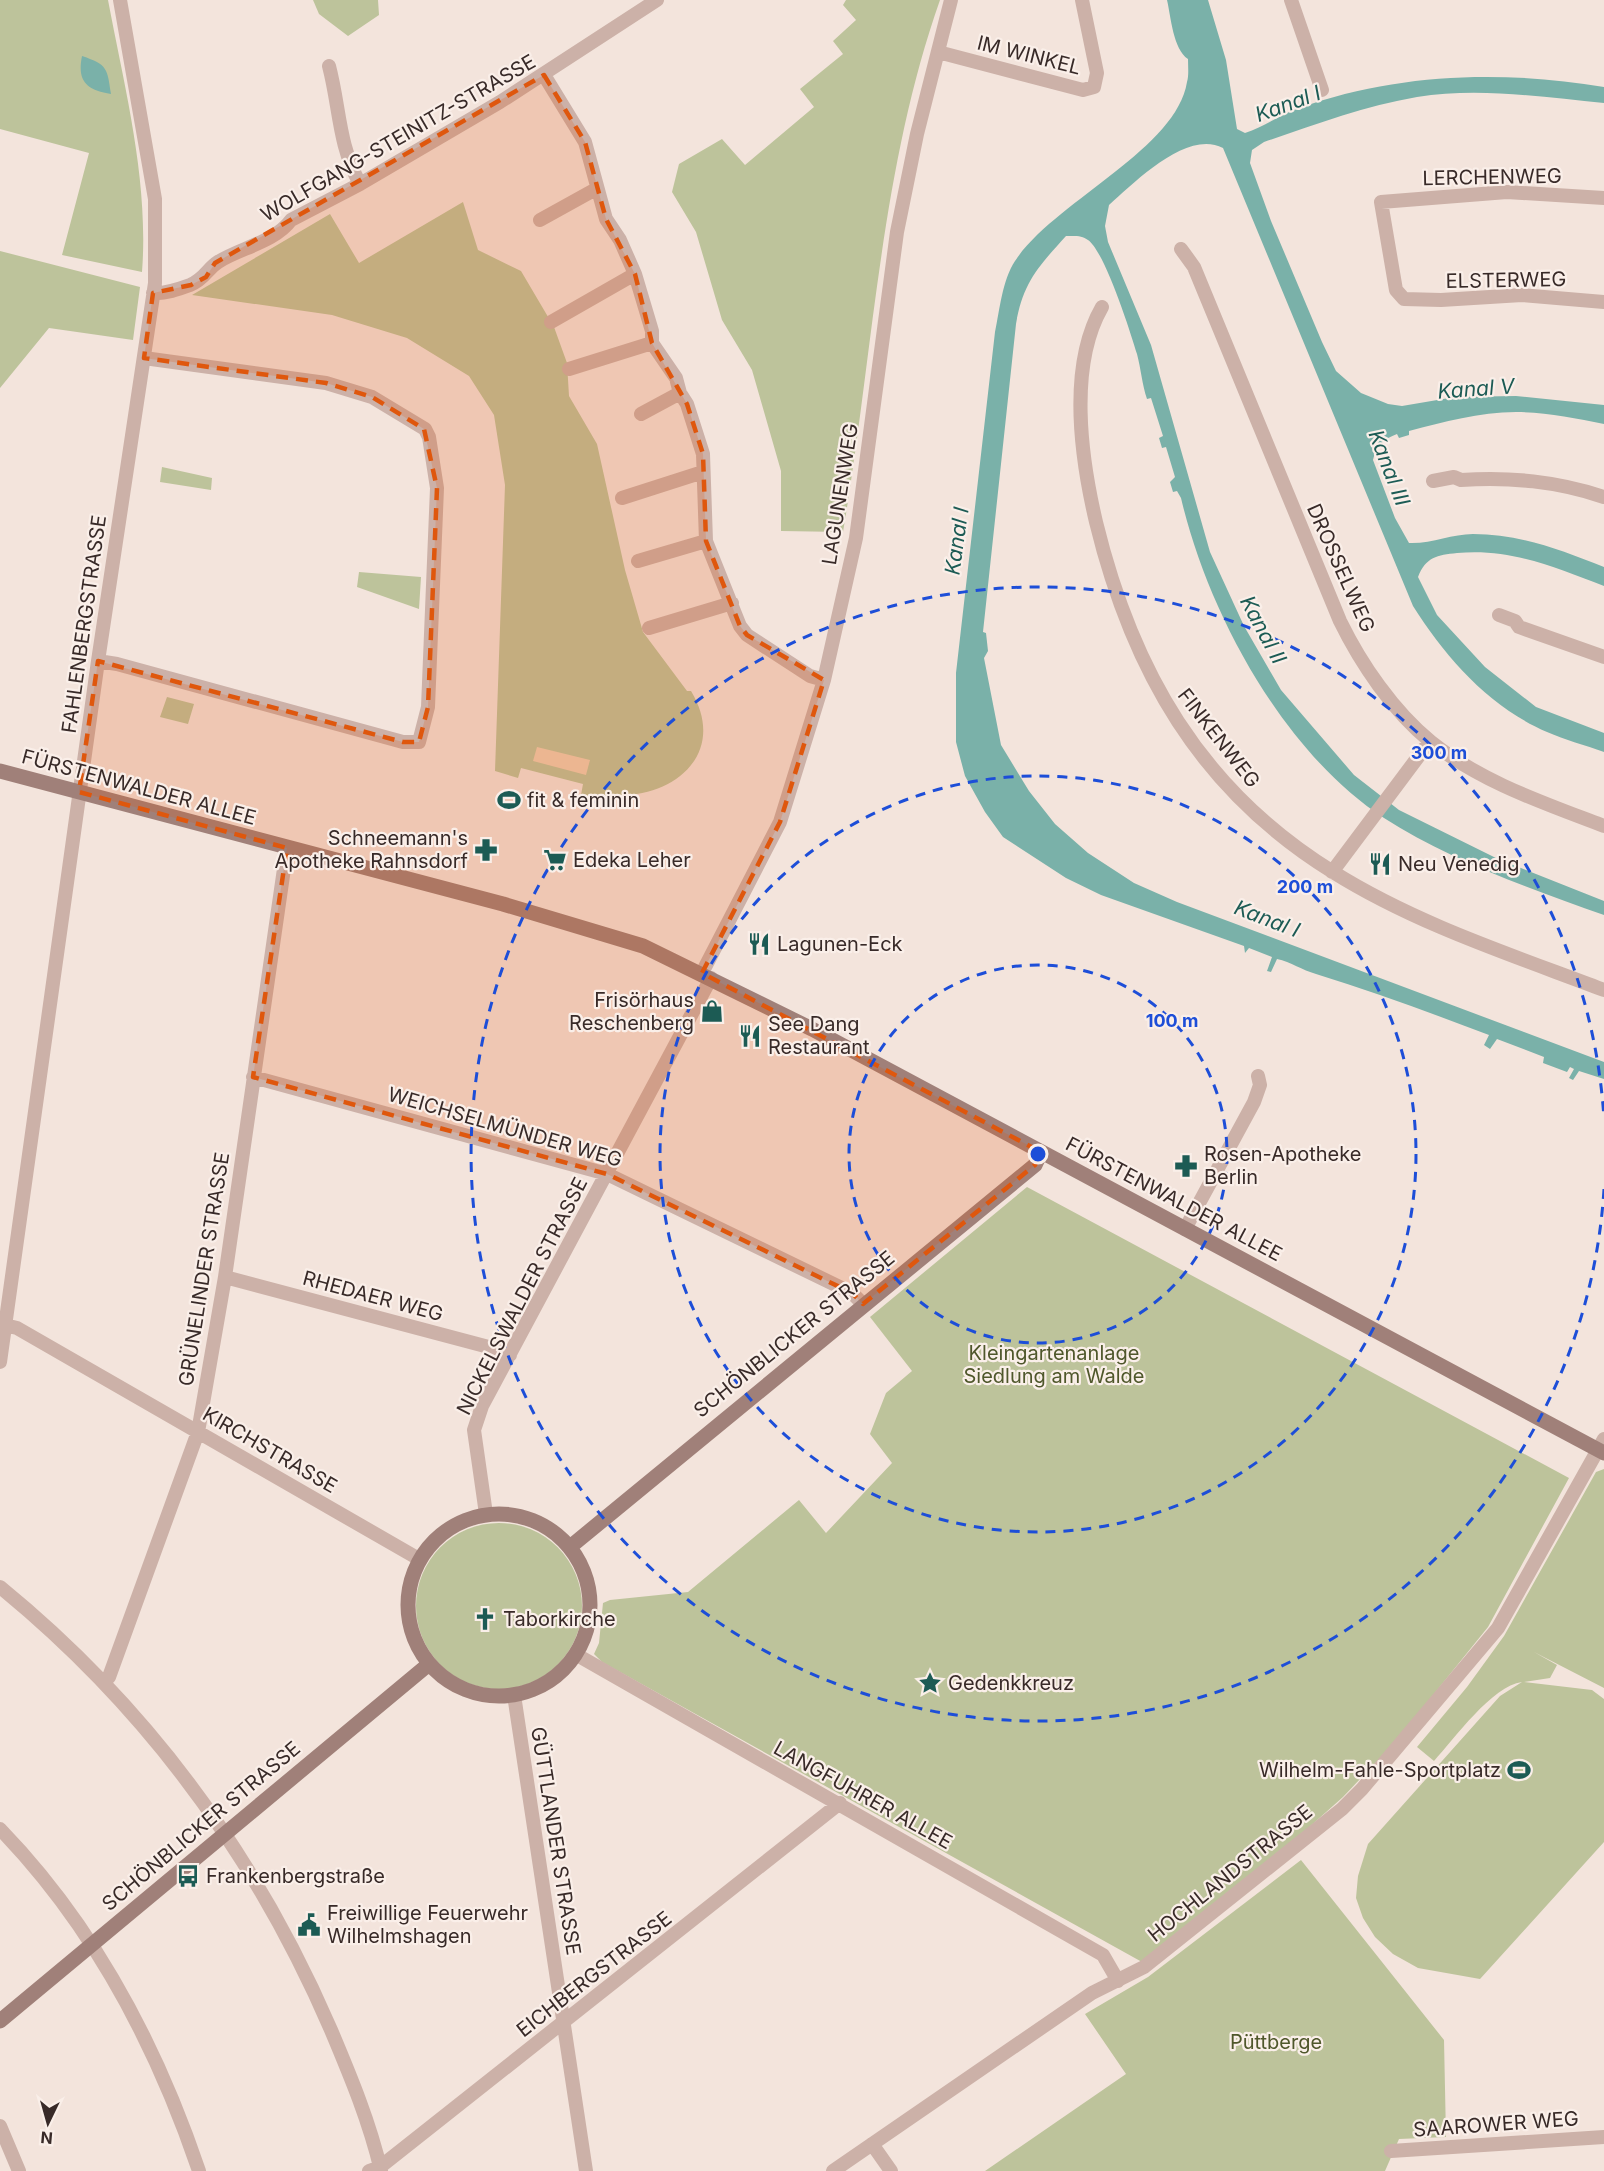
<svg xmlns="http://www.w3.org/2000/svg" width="1604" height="2171" font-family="Inter,sans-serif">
<rect width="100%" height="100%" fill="#f3e4dc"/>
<path fill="#bdc39b" d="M0 0H108C125 90 149 181 142 272L62 255 89 153 0 129Z
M313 0H378L379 15 348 36 319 14Z
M846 0H940C880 170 873 355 843 532L781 531V471L752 370 722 320 696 232 672 192 679 164 722 139 745 165 814 107 800 89 843 54 833 41 856 20 843 5Z
M463 202 478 250 521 271 554 327 567 363 569 396 597 444 625 570 643 632 687 691H691C729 754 672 800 611 795L606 802 581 795 583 784 521 768 518 778 495 771 505 485 494 415 469 376 407 338 332 315 192 295 330 214 359 263Z
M0 251 140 287 133 340 49 328 0 388Z
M162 467 212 478 211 490 160 482Z
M359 572 421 577 419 609 357 587Z
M167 697 194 704 188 724 160 717Z
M1027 1187 1569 1478 1488 1627 1396 1741 1343 1797 1288 1846 1142 1962 602 1662 594 1654 599 1643 603 1603 610 1600 688 1592 799 1500 826 1533 892 1463 870 1434 886 1393 912 1371 870 1317Z
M1604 1469V1688L1534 1652 1557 1665 1550 1678 1524 1682 1592 1690 1604 1699V1842L1480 1979 1418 1968 1393 1954 1375 1937 1363 1918 1356 1898 1358 1876 1368 1844 1500 1696 1522 1682C1492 1686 1455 1738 1434 1761L1417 1747 1467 1687 1504 1636 1596 1472Z
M416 1606a83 83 0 1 1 166 0a83 83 0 1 1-166 0Z
M1301 1860 1444 2040 1446 2137 1399 2139 1385 2171H985L1126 2074 1085 2014 1148 1977Z"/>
<path fill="#efcfb2" d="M537 747 590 760 586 775 533 761Z"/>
<path fill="#7ab1a9" d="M1167 0H1208L1226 60 1237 129 1245 133C1264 127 1281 114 1299 108 1397 73 1502 70 1604 87V103C1543 97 1478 87 1417 97 1364 106 1314 125 1264 142L1252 150 1250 163 1271 221 1322 342 1336 371 1361 393 1388 404 1402 406 1455 397 1516 396 1604 405V424C1575 418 1545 412 1516 412 1479 412 1444 422 1409 431V435L1399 438 1397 434C1384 439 1376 445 1373 460L1395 518 1409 543C1431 544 1452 534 1473 534 1520 534 1561 550 1604 567V586C1555 567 1510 548 1457 553 1437 555 1426 557 1418 577L1437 615 1485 667 1536 707 1604 733V752C1585 745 1565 740 1547 732 1489 707 1446 658 1413 606L1223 148C1187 129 1135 182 1109 205L1105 226 1108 242 1151 345 1210 552 1244 626 1281 690 1354 775 1399 810 1498 859 1604 901V915C1533 890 1447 859 1384 818 1283 752 1208 613 1181 498L1177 491 1173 492 1170 482 1175 477 1166 447 1162 448 1159 438 1163 436 1151 398 1147 399C1142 384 1141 369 1137 354 1130 331 1105 252 1088 240 1082 235 1074 236 1066 236 1039 266 1023 282 1016 324L983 632 986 633 988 651 984 658 1001 745 1029 791 1055 824 1088 853 1134 883 1177 902 1604 1062V1079L1579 1071 1573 1080 1569 1078 1574 1069 1570 1067 1567 1072 1543 1063 1544 1057 1497 1039 1490 1049 1484 1045 1489 1035C1431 1013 1374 992 1316 974 1302 970 1291 962 1277 959L1271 972 1267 971 1272 957 1249 948 1245 953 1244 946 1101 895 1066 878 1003 837 985 812 965 776 956 742V673L995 332C1000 309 1002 281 1015 261 1055 201 1176 150 1187 82 1189 75 1188 67 1188 59 1173 49 1171 17 1167 0Z
M82 56C108 65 107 68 111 94 86 90 77 81 82 56Z"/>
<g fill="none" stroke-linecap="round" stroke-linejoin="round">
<path stroke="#ccb1a8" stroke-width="14" d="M1291 0 1322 90
M938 52 1083 90 1094 87 1097 73 1082 0
M329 66C340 108 338 144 360 184
M544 75 585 142 606 219 620 240 635 274 652 331V343L676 378 680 393 687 404 703 454 706 541 740 626 747 635 810 676 824 680
M1604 198 1507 192 1381 202 1396 290 1404 299 1441 300 1522 295 1604 302
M540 220 596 189
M1181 249 1194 267 1340 621C1361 664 1393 711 1431 742 1481 782 1544 803 1604 826
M153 293C165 294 179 289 190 285 205 279 207 269 218 262 240 248 275 242 291 220L360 184 500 102 657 0
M1102 307C1068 366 1081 458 1096 522 1132 670 1200 790 1333 872 1416 924 1512 955 1604 990
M551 322 635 274
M569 369 652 343
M641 414 680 393
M1433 481 1454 477 1461 480C1511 477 1556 481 1604 497
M622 498 703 472
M638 561 706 541
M1499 615 1515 621 1519 627 1604 657
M649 628 732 603
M98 661 117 664 403 742H419L428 707 437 488 429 437 425 429 372 397 326 383 144 358
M1332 872 1430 741
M702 973 780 822 824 680 856 538 897 232 917 134 951 0
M253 1077 607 1174 852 1293 863 1304
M1185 1229 1254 1102 1260 1085 1258 1076
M225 1277 500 1350 510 1355
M5 1325 17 1328 419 1559
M0 1362 98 661 155 283V199L120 0
M486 1514 474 1430 482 1406 711 978
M0 1587C147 1707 256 1856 331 2030 350 2075 370 2123 381 2171
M577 1655 1103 1955 1118 1981
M104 1682 109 1677 198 1432 225 1277 287 848
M514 1695 586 2171
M0 1829C94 1926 156 2044 199 2171
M0 2126 19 2171
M872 2144 891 2171
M1391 2151 1604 2137
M369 2171 380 2167 840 1803
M833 2171 1092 1993 1144 1967 1342 1809 1362 1789 1498 1628 1604 1439"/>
<path stroke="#a08079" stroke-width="15" d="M0 771 503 904 643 946 812 1029 1604 1453
M408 1605a91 91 0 1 1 182 0a91 91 0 1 1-182 0Z
M570 1547 1035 1165 1041 1152
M0 2021 429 1664"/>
</g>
<path fill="#df570d" fill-opacity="0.2" stroke="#df570d" stroke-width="4.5" stroke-dasharray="12 8" stroke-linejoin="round" d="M544 75 585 142 606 219 635 274 652 343 687 404 703 454 706 541 740 626 747 635 824 680 780 822 702 973 1041 1152 1035 1165 863 1304 852 1293 607 1174 253 1077 287 848 79 792 98 661 403 742H419L428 707 437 488 424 429 372 397 326 383 144 358 153 293 191 285 206 277 215 263Z"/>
<g fill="none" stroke="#1d4ed8" stroke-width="3" stroke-dasharray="10 8">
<circle cx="1038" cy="1154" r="189"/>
<circle cx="1038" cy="1154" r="378"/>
<path d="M1604 1189A567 567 0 1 1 1604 1119"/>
</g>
<defs>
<g id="stadium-bare" transform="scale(1.8)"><path d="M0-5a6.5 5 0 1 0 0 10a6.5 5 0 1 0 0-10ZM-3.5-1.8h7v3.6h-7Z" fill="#1c5b54" stroke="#faefe9" stroke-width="2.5" paint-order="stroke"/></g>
<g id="pharmacy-bare" transform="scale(1.8)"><path d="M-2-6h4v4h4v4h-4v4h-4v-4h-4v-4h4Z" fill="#1c5b54" stroke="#faefe9" stroke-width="2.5" paint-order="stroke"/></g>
<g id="supermarket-bare" transform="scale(1.8)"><path d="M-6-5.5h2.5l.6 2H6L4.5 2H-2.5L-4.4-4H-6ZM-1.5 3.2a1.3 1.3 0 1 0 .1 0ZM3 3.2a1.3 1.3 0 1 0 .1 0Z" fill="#1c5b54" stroke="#faefe9" stroke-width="2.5" paint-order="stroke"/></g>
<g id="restaurant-bare" transform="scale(1.8)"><path d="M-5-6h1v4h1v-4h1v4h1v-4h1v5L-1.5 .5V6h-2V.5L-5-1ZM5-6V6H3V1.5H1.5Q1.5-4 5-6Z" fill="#1c5b54" stroke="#faefe9" stroke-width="2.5" paint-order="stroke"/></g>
<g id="shop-bare" transform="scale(1.8)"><path d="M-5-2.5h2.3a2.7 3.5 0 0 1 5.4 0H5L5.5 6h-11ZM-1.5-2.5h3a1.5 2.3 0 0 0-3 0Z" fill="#1c5b54" stroke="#faefe9" stroke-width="2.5" paint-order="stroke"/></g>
<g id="church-bare" transform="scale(1.8)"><path d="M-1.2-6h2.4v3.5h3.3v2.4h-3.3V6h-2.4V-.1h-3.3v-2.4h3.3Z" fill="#1c5b54" stroke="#faefe9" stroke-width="2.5" paint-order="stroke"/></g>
<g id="sight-bare" transform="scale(1.8)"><path d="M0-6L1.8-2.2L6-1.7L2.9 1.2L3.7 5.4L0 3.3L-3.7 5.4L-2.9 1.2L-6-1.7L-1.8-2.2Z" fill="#1c5b54" stroke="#faefe9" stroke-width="2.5" paint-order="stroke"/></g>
<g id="bus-bare" transform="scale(1.8)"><path d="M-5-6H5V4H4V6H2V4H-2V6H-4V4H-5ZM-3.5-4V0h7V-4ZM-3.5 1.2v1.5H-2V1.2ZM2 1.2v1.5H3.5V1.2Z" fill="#1c5b54" stroke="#faefe9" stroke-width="2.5" paint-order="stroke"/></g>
<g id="civic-bare" transform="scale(1.8)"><path d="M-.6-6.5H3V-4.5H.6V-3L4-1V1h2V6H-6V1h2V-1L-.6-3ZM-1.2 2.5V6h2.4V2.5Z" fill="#1c5b54" stroke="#faefe9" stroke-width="2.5" paint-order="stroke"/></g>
</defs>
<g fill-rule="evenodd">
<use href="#stadium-bare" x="509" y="800"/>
<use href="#pharmacy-bare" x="486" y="850"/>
<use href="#supermarket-bare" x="555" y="860"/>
<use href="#restaurant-bare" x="1380" y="864"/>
<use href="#restaurant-bare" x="759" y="944"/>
<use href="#shop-bare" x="712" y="1011"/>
<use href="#restaurant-bare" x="750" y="1036"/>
<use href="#pharmacy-bare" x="1186" y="1166"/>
<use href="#church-bare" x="485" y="1619"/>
<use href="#sight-bare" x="930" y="1683"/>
<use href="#stadium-bare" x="1519" y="1770"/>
<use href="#bus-bare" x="188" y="1876"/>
<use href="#civic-bare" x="309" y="1925"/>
</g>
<g text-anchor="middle" stroke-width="4.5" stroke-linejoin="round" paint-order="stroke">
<g font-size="20" fill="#382a28" stroke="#faefe9">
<text transform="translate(1029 55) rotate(14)" y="7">IM WINKEL</text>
<text transform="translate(398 138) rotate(-30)" y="7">WOLFGANG-STEINITZ-STRASSE</text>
<text transform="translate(1492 177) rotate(-1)" y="7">LERCHENWEG</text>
<text transform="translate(1506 280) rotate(-1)" y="7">ELSTERWEG</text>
<text transform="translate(840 494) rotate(-81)" y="7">LAGUNENWEG</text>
<text transform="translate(1341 568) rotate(66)" y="7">DROSSELWEG</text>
<text transform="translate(84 624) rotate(-82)" y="7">FAHLENBERGSTRASSE</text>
<text transform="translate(1219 738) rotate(52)" y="7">FINKENWEG</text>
<text transform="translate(139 787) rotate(15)" y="7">FÜRSTENWALDER ALLEE</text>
<text transform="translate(505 1127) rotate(16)" y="7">WEICHSELMÜNDER WEG</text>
<text transform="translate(1174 1199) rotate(28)" y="7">FÜRSTENWALDER ALLEE</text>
<text transform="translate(204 1269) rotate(-81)" y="7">GRÜNELINDER STRASSE</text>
<text transform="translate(373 1296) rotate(15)" y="7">RHEDAER WEG</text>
<text transform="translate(522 1296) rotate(-63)" y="7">NICKELSWALDER STRASSE</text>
<text transform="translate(794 1334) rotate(-39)" y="7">SCHÖNBLICKER STRASSE</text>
<text transform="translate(270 1450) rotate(30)" y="7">KIRCHSTRASSE</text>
<text transform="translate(863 1795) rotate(29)" y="7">LANGFUHRER ALLEE</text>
<text transform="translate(201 1826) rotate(-40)" y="7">SCHÖNBLICKER STRASSE</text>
<text transform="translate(556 1841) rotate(81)" y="7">GÜTTLANDER STRASSE</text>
<text transform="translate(1230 1873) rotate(-39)" y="7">HOCHLANDSTRASSE</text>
<text transform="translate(594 1974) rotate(-38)" y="7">EICHBERGSTRASSE</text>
<text transform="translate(1496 2124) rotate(-4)" y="7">SAAROWER WEG</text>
</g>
<g font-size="20" fill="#382a28" stroke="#faefe9" text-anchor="start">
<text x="527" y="807">fit &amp; feminin</text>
<text x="468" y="845" text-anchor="end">Schneemann's<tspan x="468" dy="23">Apotheke Rahnsdorf</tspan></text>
<text x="573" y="867">Edeka Leher</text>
<text x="1398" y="871">Neu Venedig</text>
<text x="777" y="951">Lagunen-Eck</text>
<text x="694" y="1007" text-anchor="end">Frisörhaus<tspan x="694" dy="23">Reschenberg</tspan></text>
<text x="768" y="1031">See Dang<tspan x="768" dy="23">Restaurant</tspan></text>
<text x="1204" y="1161">Rosen-Apotheke<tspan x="1204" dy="23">Berlin</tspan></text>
<text x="503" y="1626">Taborkirche</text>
<text x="948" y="1690">Gedenkkreuz</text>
<text x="1501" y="1777" text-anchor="end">Wilhelm-Fahle-Sportplatz</text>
<text x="206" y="1883">Frankenbergstraße</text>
<text x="327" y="1920">Freiwillige Feuerwehr<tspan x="327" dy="23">Wilhelmshagen</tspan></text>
</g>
<g font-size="20" fill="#4f572b" stroke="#faefe9">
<text x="1054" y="1360">Kleingartenanlage<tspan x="1054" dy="23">Siedlung am Walde</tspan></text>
<text x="1276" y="2049">Püttberge</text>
</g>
<g font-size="21" font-style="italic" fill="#1c5b54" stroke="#faefe9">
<text transform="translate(1288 104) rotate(-20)" y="7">Kanal I</text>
<text transform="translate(1476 389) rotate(-4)" y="7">Kanal V</text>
<text transform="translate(1389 468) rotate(69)" y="7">Kanal III</text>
<text transform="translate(957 541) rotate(-82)" y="7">Kanal I</text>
<text transform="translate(1263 630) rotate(62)" y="7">Kanal II</text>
<text transform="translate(1267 919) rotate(21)" y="7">Kanal I</text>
</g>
</g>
<circle cx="1038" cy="1154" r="9" fill="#1d4ed8" stroke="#faefe9" stroke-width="3"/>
<g font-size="18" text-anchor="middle" font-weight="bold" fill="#1d4ed8" stroke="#faefe9" stroke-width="4.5" stroke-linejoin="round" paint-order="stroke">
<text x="1439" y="759">300 m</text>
<text x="1305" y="893">200 m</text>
<text x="1172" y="1027">100 m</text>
</g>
<g transform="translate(48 2123) rotate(185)" stroke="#faefe9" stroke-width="4.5" paint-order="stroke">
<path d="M0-4.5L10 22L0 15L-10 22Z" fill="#382a28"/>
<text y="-9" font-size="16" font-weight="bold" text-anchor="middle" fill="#382a28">N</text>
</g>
</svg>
